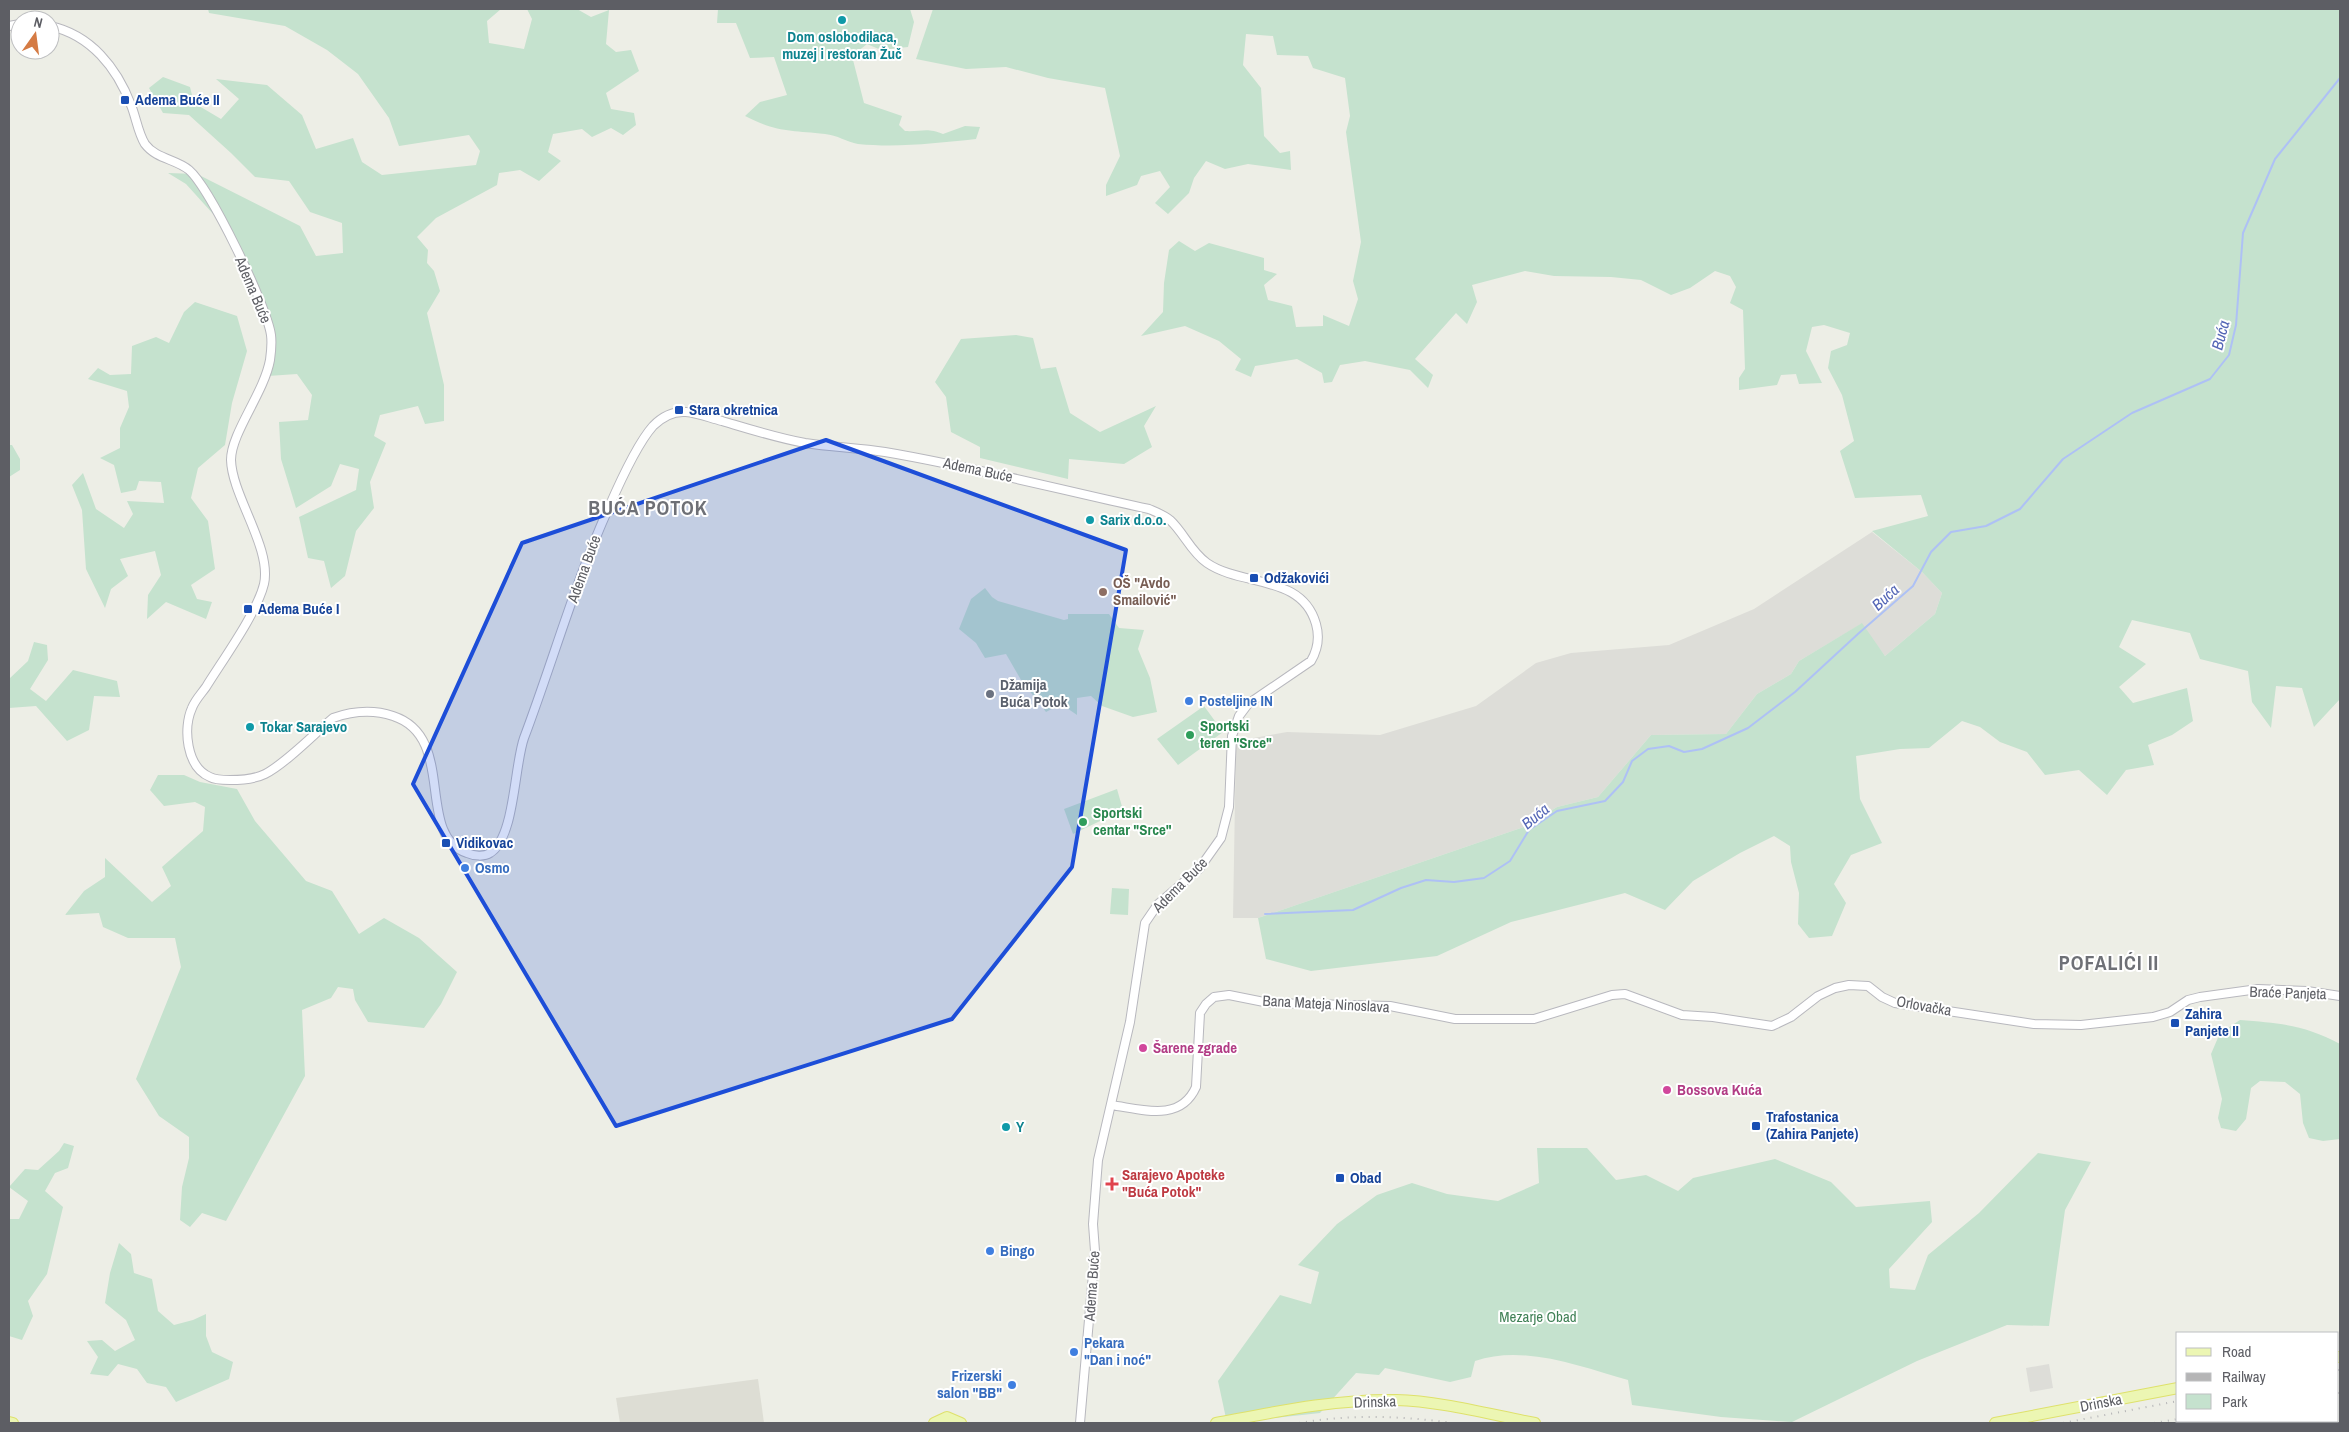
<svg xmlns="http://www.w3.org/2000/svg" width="2349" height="1432" font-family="'Archivo Narrow',sans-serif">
<rect width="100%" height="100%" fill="#edeee6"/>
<path fill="#ddddd8" d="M1872 532 1922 572 1942 593 1935 614 1885 656 1861 624 1799 661 1791 674 1757 694 1726 734 1651 735 1598 797 1557 807 1527 826 1258 918H1233L1236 741 1287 732 1380 735 1476 706 1536 663 1571 653 1669 645 1754 609Z
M2049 1364 2053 1388 2030 1392 2026 1368Z"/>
<path fill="#ddddd4" d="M758 1379 764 1423H620L616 1398Z"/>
<path fill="#c5e2ce" d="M208 9H501L487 21 489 43 524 49 532 19 527 9H577L591 17 609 10 606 44 616 52 631 50 639 71 606 93 611 109 634 113 636 125 623 135 611 128 592 137 582 129 553 134 548 152 561 161 539 181 520 170 499 173 497 185 436 218 417 237 428 250 427 263 434 271 440 291 427 313 444 385V421L425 424 418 406 380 415 374 436 386 443 370 482 374 508 356 531 345 576 331 588 324 561 308 558 299 517 356 490 359 469 340 464 331 486 296 508 281 459 279 422 308 420 312 395 297 374 268 376 267 309 233 236 186 184 168 173 197 174 300 226 316 256 343 253 342 223 310 212 289 181 255 177 231 153 189 115 163 113 149 88 163 77 190 87 194 103 221 119 239 99 216 79 267 85 302 115 316 149 353 138 362 162 382 175 476 165 480 151 469 135 399 146 389 118 358 74 327 50 285 26 209 13Z
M718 9H910L914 22 908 47 881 50 867 44 852 56 864 103 902 116 899 125 905 131C921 132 927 127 943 134L965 126 980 127 976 139C937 143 898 148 858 144 847 142 837 135 825 134 791 130 778 133 745 116L760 102 787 95 774 57 750 58 736 23H717Z
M933 9H2340V699L2314 727 2302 688 2276 686 2271 728 2252 702 2248 671 2200 659 2190 633 2132 620 2119 647 2146 664 2119 687 2133 703 2187 688 2193 721 2172 735 2148 745 2154 765 2126 770 2107 795 2079 770 2045 775 2027 752 2000 742 1980 727 1962 721 1929 748 1900 749 1856 756 1860 799 1882 843 1851 855 1834 884 1846 903 1832 936 1809 938 1798 924 1799 893 1791 862 1790 846 1774 836 1740 853 1693 881 1665 910 1625 893 1511 922 1437 956 1311 971 1266 959 1258 918 1527 826 1557 807 1598 797 1651 735 1726 734 1757 694 1791 674 1799 661 1862 623 1885 656 1935 614 1942 593 1922 572 1872 531 1928 516 1921 495 1855 498 1840 451 1854 441 1842 395 1828 368 1831 351 1847 345 1850 333 1824 325 1812 327 1806 351 1822 383 1799 384 1796 374 1781 375 1777 385 1739 390V378L1745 369 1743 310 1730 303 1736 287 1730 276 1715 271 1690 288 1671 295 1641 280 1611 277 1554 276 1525 271 1472 285 1477 302 1467 324 1456 313 1415 359 1433 375 1428 388 1410 370 1365 361 1340 365 1332 382 1324 383 1322 373 1297 359 1255 366 1251 377 1235 370 1241 359 1219 341 1185 326 1141 336 1163 312 1164 283 1169 250 1179 241 1195 251 1209 243 1264 258V270L1277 274 1264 285 1268 300 1292 306 1296 327 1323 326V315L1349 326 1358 299 1353 281 1361 242 1346 132 1350 116 1345 78 1313 68 1308 56 1277 55 1273 36 1246 34 1243 65 1261 88 1264 136 1280 153 1290 151 1291 170 1248 164 1225 169 1206 161 1194 178 1189 193 1168 214 1155 203 1170 187 1160 171 1141 176 1137 185 1106 196V185L1120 156 1105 88 1048 78 1006 67 966 69 916 59Z
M195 302 237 316 247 351 232 403 225 445 198 468 191 498 208 521 215 569 191 585 197 599 212 602 206 619 166 602 147 619 148 595 161 575 155 551 120 559 128 576 111 589 105 608 86 569 82 510 72 485 83 473 96 509 124 528 133 514 127 501 164 503 161 482 139 481 136 490 121 493 114 465 100 458 120 448V428L129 407 127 391 88 379 98 368 110 375 131 374 132 346 156 337 169 343 184 312Z
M1016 335 1033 338 1041 369 1056 367 1070 413 1100 432 1156 406 1144 426 1152 447 1124 464 1069 459 1068 479 980 458V447L951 432 946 397 935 382 961 339Z
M9 445H12L20 459V470L9 477Z
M985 588 992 597 998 601 1064 620 1068 619V614H1109L1119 628 1144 630 1138 649 1150 678 1157 712 1133 717 1102 706 1091 696 1077 698V715L1061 704 1046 712 1021 680 1006 654 985 658 976 643 959 629 971 599Z
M34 642 47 645 48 660 30 689 46 701 73 670 117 681 120 697 94 696 89 730 67 741 36 706 9 708V679L28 661Z
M1204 706 1223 732 1178 765 1157 739Z
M158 775H184L200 782 237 789 255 821 306 881 332 891 359 934 384 918 419 938 457 972 441 1004 424 1028 368 1022 355 1000 353 989 338 987 331 998 302 1010 305 1076 226 1221 202 1213 190 1227 180 1220 182 1187 189 1158V1137L159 1116 136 1079 181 967 175 938H128L103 927 99 913 65 915 84 891 105 877V858L152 902 171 886 162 867 203 831 205 807 195 802 164 806 150 790Z
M1117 789 1123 810 1073 834 1064 809Z
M1112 888 1129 889 1128 915 1110 914Z
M2240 1020C2279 1023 2305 1025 2340 1044V1139L2323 1141 2309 1138 2303 1123 2300 1094 2285 1082 2260 1081 2251 1088 2246 1119 2236 1131 2221 1128 2218 1118 2222 1099 2211 1054 2220 1033Z
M64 1143 74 1146 68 1168 55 1173 45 1191 63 1207 47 1274 28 1301 33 1316 22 1340 9 1336V1219H19L28 1201 9 1187 25 1169 38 1170 59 1151Z
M1537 1148H1587L1616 1180 1646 1175 1678 1191 1693 1178 1775 1159 1831 1182 1856 1207 1930 1201 1932 1222 1889 1269 1890 1288 1915 1290 1928 1255 1979 1213 2038 1153 2091 1162 2065 1210 2049 1326 2007 1325 1917 1361 1792 1422 1721 1417 1632 1405 1628 1380C1581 1367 1524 1344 1475 1361L1471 1377 1450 1382 1385 1368 1379 1375 1356 1373 1320 1413 1227 1423 1218 1381 1280 1295 1311 1304 1319 1272 1298 1265 1337 1224 1377 1195 1412 1183 1447 1194 1498 1201 1539 1183Z
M119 1243 131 1254 134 1273 152 1279 158 1311 174 1325 193 1320 206 1314V1336L212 1352 233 1362 229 1379 176 1402 166 1387 147 1383 137 1369 118 1364 108 1376 90 1374 98 1357 87 1341 102 1340 115 1351 135 1340 126 1320 105 1303 110 1273Z"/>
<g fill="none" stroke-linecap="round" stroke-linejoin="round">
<path stroke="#aec1f5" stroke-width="2" d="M1265 914 1353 910 1401 888 1426 880 1454 882 1484 878 1510 861 1529 830 1557 811 1605 801 1623 782 1632 761 1648 749 1669 746 1684 752 1702 749 1748 728 1795 692 1859 633 1913 586 1931 552 1951 532 1986 526 2020 509 2063 459 2132 413 2210 379 2229 355 2236 325 2243 233 2275 159 2340 78"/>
<g stroke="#b8b8be" stroke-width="10">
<path id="minor" d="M9 26 20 24
M50 26C91 35 117 68 131 105 136 117 138 133 145 144 156 159 176 159 189 170 210 188 267 306 271 335 272 343 271 353 270 360 264 393 231 433 231 460 232 496 272 548 264 584 257 613 222 661 206 687 201 694 195 700 192 708 183 728 186 767 210 777 215 780 224 780 230 780 242 780 255 779 265 774 285 764 314 734 333 718 353 711 372 709 393 716 458 737 414 835 467 853 474 856 484 857 490 853 515 838 514 766 524 738 553 661 575 582 609 507 619 484 637 444 653 426 662 417 674 411 686 412 698 413 710 418 722 421 749 429 777 438 805 443 831 447 858 448 885 452 974 467 1061 490 1149 509 1156 512 1164 515 1170 520 1184 533 1191 552 1207 563 1242 587 1302 574 1316 624 1320 638 1318 649 1311 661L1248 704 1239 716 1232 736 1229 807 1221 838 1199 869 1158 904 1145 923 1130 1022 1098 1160 1093 1224 1095 1251 1080 1423
M1111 1105C1141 1109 1180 1123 1196 1087L1200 1013 1206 1004 1214 997 1229 995 1269 1003 1390 1006 1455 1019H1534L1612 995 1625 994 1682 1015 1713 1017 1772 1026 1791 1017 1818 996 1835 988 1849 985 1868 986 1882 997 1895 1003 2034 1024 2081 1025 2153 1017 2170 1012 2188 1000 2200 997 2258 989 2307 991 2340 996"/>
</g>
<g stroke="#dee16b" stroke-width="12">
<path id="major" d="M2338 1357H2340
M9 1422 13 1423
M934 1423 947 1417 961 1423
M1216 1423C1275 1412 1335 1399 1396 1400 1440 1401 1492 1415 1535 1423
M1995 1423 2178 1388"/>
</g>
<use href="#minor" stroke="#fff" stroke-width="8"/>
<use href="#major" stroke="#ecf6b3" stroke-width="10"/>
<path stroke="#b5b5b6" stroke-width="2" stroke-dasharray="1 6" stroke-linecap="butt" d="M2338 1370H2340
M2338 1393H2340
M1299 1423C1351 1414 1402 1416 1453 1423
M2063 1423 2178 1401
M2154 1423 2178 1419
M2177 1423 2191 1421"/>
</g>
<path fill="#1d4ed8" fill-opacity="0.2" stroke="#1d4ed8" stroke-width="4" stroke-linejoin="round" d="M826 440 1126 550 1072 867 952 1019 616 1126 413 784 522 543Z"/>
<g fill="#0f9aa8" stroke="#fff" stroke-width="2">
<circle cx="842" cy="20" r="5"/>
<circle cx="1090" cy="520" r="5"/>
<circle cx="250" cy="727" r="5"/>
<circle cx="1006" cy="1127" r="5"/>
</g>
<g fill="#1a4fb4" stroke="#fff" stroke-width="2">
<rect x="120" y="95" width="10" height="10" rx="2.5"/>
<rect x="674" y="405" width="10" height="10" rx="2.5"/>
<rect x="1249" y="573" width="10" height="10" rx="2.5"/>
<rect x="243" y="604" width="10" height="10" rx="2.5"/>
<rect x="441" y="838" width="10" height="10" rx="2.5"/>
<rect x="2170" y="1018" width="10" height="10" rx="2.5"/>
<rect x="1751" y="1121" width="10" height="10" rx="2.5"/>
<rect x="1335" y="1173" width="10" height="10" rx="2.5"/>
</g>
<circle fill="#8d6e63" stroke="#fff" stroke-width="2" cx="1103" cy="592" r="5"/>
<circle fill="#6b7280" stroke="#fff" stroke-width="2" cx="990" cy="694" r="5"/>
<g fill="#3f7fe0" stroke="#fff" stroke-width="2">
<circle cx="1189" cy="701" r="5"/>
<circle cx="465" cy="868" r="5"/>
<circle cx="990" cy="1251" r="5"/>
<circle cx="1074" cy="1352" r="5"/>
<circle cx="1012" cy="1385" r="5"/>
</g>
<g fill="#2e9e5b" stroke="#fff" stroke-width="2">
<circle cx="1190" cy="735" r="5"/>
<circle cx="1083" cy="822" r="5"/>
</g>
<g fill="#d1479c" stroke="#fff" stroke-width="2">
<circle cx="1143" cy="1048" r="5"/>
<circle cx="1667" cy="1090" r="5"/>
</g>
<path fill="#e0444e" stroke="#fff" stroke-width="2" d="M1109.5 1176.5h5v5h5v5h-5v5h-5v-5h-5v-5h5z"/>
<g text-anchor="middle" stroke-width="4" stroke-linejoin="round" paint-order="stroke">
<g font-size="15" font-weight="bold" fill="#0d838f" stroke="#fff" text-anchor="start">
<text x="842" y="42" text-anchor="middle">Dom oslobodilaca,<tspan x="842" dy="17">muzej i restoran Žuč</tspan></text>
<text x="1100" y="525">Sarix d.o.o.</text>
<text x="260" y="732">Tokar Sarajevo</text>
<text x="1016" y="1132">Y</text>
</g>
<g font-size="15" font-weight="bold" fill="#164399" stroke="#fff" text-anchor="start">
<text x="135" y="105">Adema Buće II</text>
<text x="689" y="415">Stara okretnica</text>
<text x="1264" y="583">Odžakovići</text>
<text x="258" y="614">Adema Buće I</text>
<text x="456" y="848">Vidikovac</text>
<text x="2185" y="1019">Zahira<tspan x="2185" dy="17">Panjete II</tspan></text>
<text x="1766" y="1122">Trafostanica<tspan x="1766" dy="17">(Zahira Panjete)</tspan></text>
<text x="1350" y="1183">Obad</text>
</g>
<g font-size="15" fill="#5d5e64" stroke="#fff">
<text transform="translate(253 290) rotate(67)" y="5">Adema Buće</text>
<text transform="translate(978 470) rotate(12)" y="5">Adema Buće</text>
<text transform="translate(584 569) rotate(-70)" y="5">Adema Buće</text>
<text transform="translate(1180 885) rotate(-45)" y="5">Adema Buće</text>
<text transform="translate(2288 993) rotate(2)" y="5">Braće Panjeta</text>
<text transform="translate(1326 1004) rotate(3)" y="5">Bana Mateja Ninoslava</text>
<text transform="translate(1924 1006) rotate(10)" y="5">Orlovačka</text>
<text transform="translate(1092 1286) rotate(-86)" y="5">Adema Buće</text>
<text transform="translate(1375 1402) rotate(-2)" y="5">Drinska</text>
<text transform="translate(2101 1403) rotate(-11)" y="5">Drinska</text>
</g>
<g font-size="15" font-weight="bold" fill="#785e54" stroke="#fff" text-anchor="start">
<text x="1113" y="588">OŠ "Avdo<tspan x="1113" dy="17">Smailović"</tspan></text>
</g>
<g font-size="15" font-weight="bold" fill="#5b616d" stroke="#fff" text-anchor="start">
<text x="1000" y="690">Džamija<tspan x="1000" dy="17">Buća Potok</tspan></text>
</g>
<g font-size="15" font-weight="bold" fill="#366cbe" stroke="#fff" text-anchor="start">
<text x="1199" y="706">Posteljine IN</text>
<text x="475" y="873">Osmo</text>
<text x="1000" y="1256">Bingo</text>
<text x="1084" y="1348">Pekara<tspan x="1084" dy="17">"Dan i noć"</tspan></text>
<text x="1002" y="1381" text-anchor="end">Frizerski<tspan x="1002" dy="17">salon "BB"</tspan></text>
</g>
<g font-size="15" font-weight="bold" fill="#27864d" stroke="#fff" text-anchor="start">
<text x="1200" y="731">Sportski<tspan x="1200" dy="17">teren "Srce"</tspan></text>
<text x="1093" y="818">Sportski<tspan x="1093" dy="17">centar "Srce"</tspan></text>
</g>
<g font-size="15" font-weight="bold" fill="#b23c85" stroke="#fff" text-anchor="start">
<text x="1153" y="1053">Šarene zgrade</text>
<text x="1677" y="1095">Bossova Kuća</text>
</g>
<g font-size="15" font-weight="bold" fill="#be3a42" stroke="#fff" text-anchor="start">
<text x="1122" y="1180">Sarajevo Apoteke<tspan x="1122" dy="17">"Buća Potok"</tspan></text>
</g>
<g font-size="15" fill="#408156" stroke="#fff">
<text x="1538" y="1322">Mezarje Obad</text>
</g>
<g font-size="16" font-style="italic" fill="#5466b6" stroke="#fff">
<text transform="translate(2220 335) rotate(-75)" y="6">Buća</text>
<text transform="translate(1885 597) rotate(-42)" y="6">Buća</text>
<text transform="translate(1535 816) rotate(-39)" y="6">Buća</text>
</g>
<g font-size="20" font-weight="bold" letter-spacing="1" fill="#6e7076" stroke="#fff">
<text x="648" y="515">BUĆA POTOK</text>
<text x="2109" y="970">POFALIĆI II</text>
</g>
</g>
<rect width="2349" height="1432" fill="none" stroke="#5d5e64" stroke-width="20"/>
<rect x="2176" y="1332" width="162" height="90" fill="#ffffff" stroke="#bebfc1"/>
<rect x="2186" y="1348" width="25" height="8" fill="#ecf6b3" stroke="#bebfc1"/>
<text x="2222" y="1357" font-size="15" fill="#5d5e64">Road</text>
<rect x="2186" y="1373" width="25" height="8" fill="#b5b5b6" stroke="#bebfc1"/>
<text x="2222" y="1382" font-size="15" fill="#5d5e64">Railway</text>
<rect x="2186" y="1394" width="25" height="15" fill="#c5e2ce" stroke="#bebfc1"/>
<text x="2222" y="1407" font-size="15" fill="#5d5e64">Park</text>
<g transform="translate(35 35) rotate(14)"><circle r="24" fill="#ffffff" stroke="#bebfc1"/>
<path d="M0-4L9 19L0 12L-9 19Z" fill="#d57b44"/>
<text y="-8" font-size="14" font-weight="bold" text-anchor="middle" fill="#5d5e64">N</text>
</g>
</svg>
